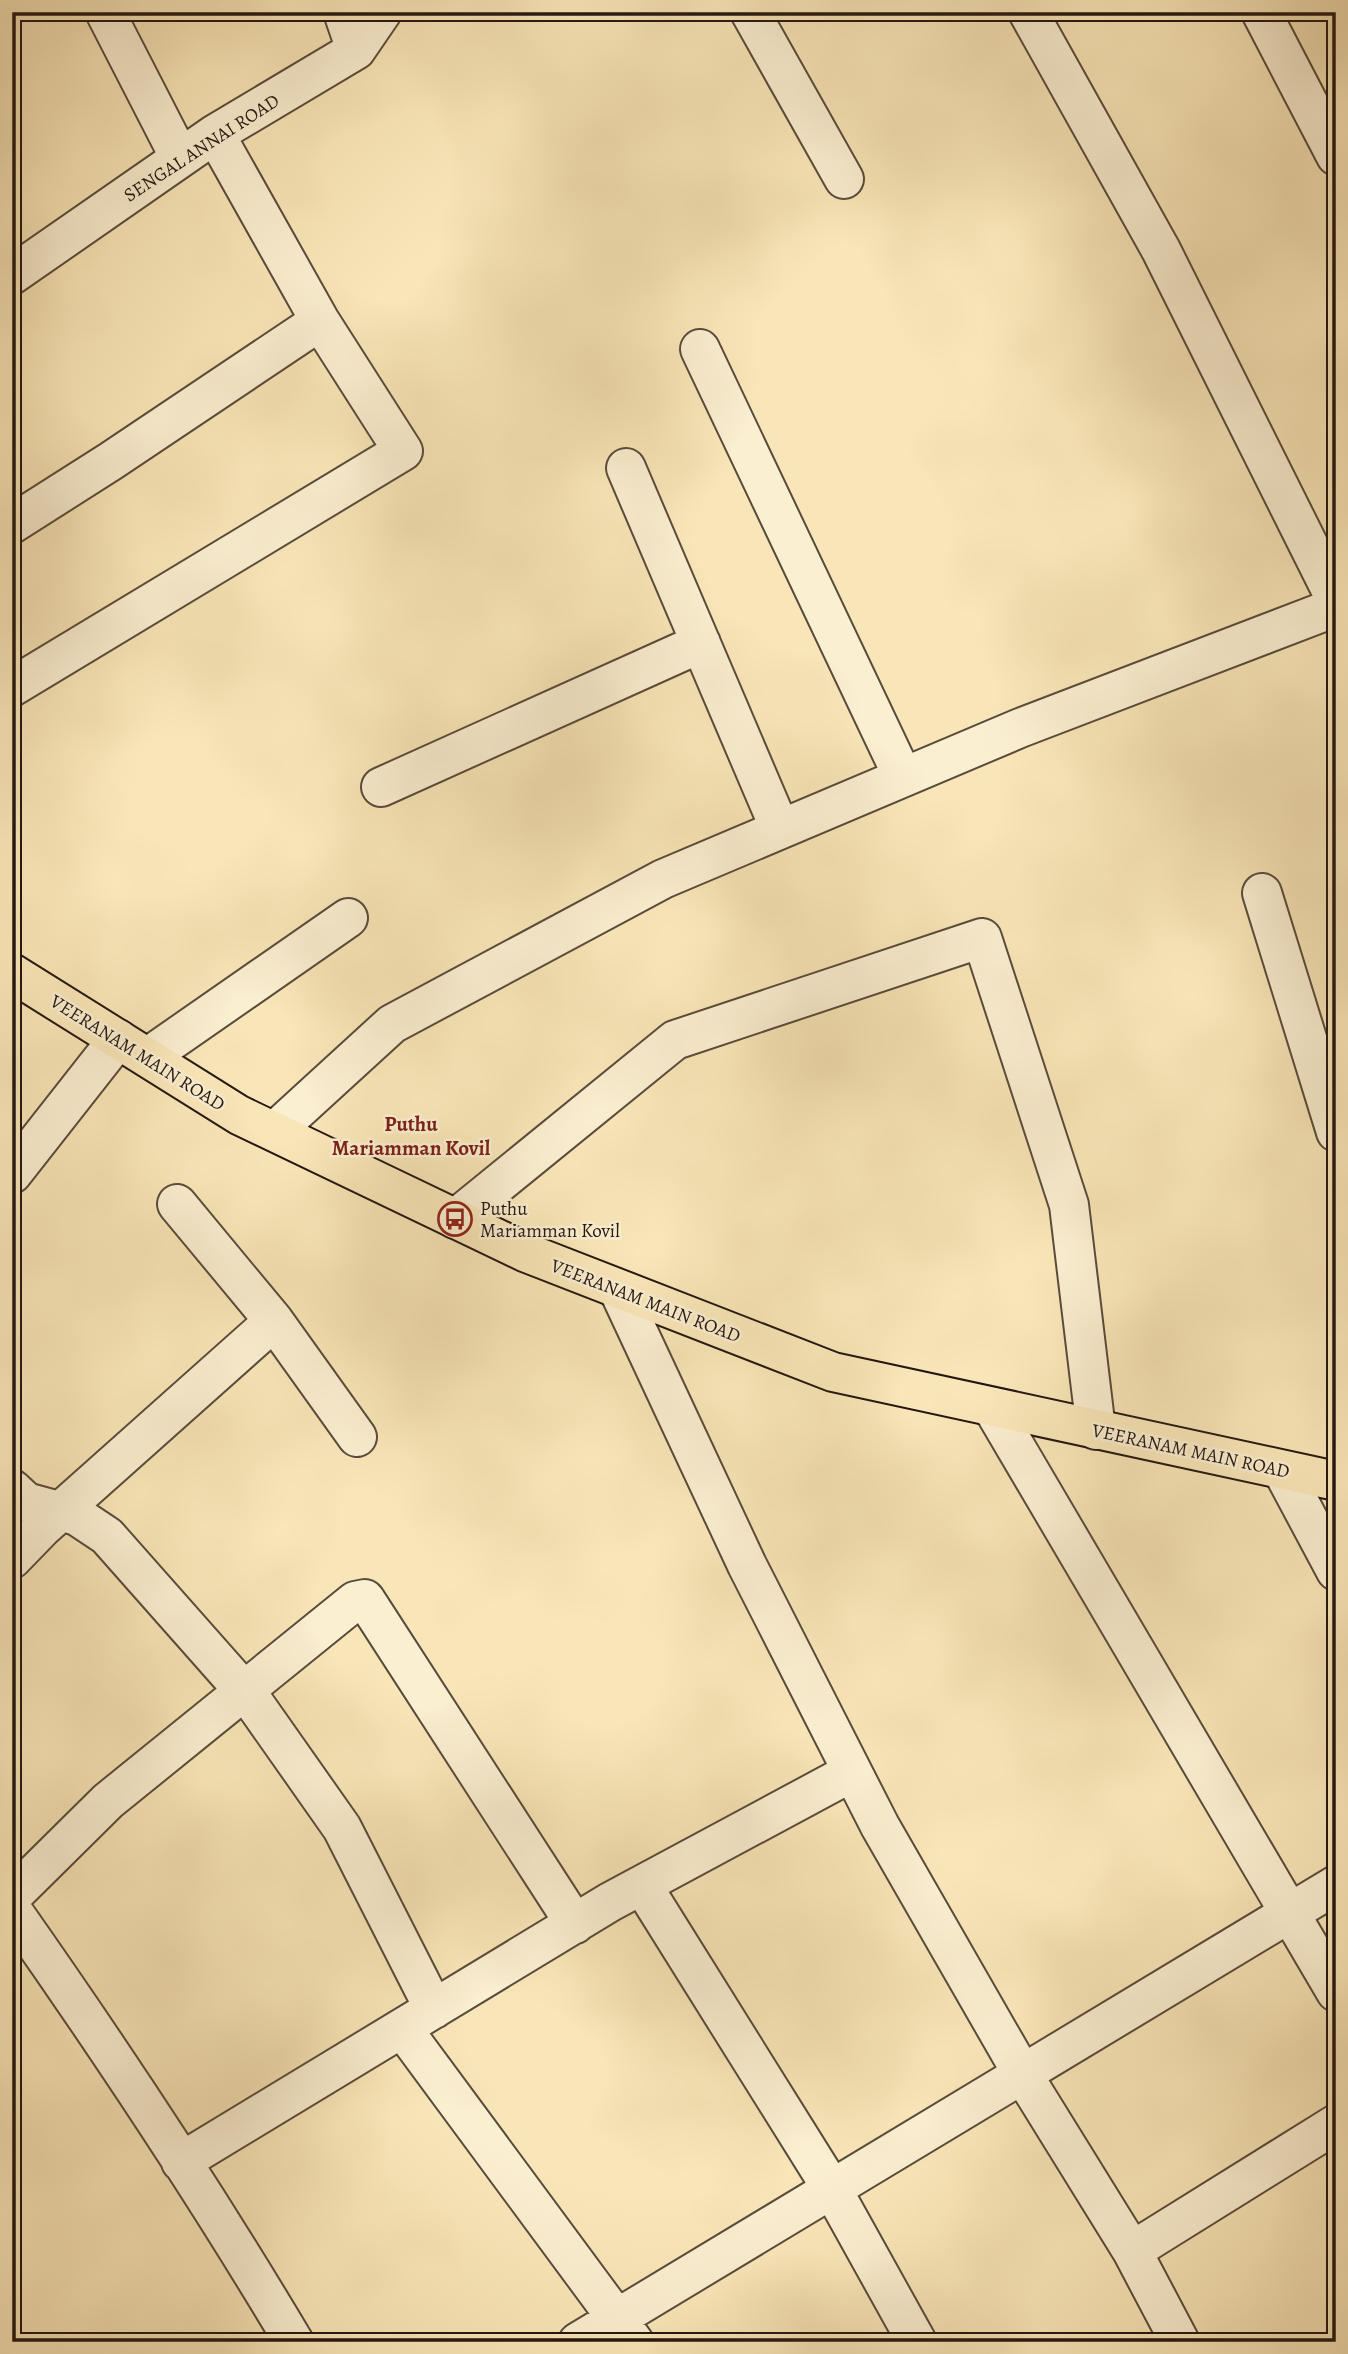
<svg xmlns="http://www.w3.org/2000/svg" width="1348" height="2354" font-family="Alegreya,serif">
<rect width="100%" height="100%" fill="#f9e6b8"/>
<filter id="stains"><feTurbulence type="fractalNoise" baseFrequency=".00286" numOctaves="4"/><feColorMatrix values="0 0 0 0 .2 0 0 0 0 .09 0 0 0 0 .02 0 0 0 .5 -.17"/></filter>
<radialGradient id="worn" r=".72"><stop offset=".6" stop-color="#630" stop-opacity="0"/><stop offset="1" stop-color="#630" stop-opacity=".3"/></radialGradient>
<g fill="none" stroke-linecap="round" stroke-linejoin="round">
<g stroke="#594b3b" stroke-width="42">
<path id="minor" d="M105 12 180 158
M343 12 356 50
M750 12 844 179
M1028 12 1161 250 1336 600
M1261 12 1336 156
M12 275 215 134 356 50 382 12
M700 349 903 777
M626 468 780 829
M12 524 111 461 320 321
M12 687 403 451 320 321 215 134
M381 787 701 643
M1262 893 1336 1132
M148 1057 348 918
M275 1131 392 1024 663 879 1020 728 1336 607
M12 1174 118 1039
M177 1204 274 1321 357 1437
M455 1219 675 1040 982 938 1069 1205 1096 1430
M618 1289 747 1565 880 1826 1023 2075 1132 2251 1180 2342
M992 1407 1336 1992
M1282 1470 1336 1571
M12 1489 26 1502 77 1516 107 1536 252 1700 342 1828 434 2009
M12 1559 43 1527 274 1321
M642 1885 832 2189 917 2342
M12 1896 108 1801 355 1601 365 1599 575 1924
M12 1910C111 2051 206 2194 294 2342
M402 2028 634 2342
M181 2162 610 1902 852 1772
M1132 2251 1336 2124
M578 2342 1336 1885"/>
</g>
<g stroke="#241711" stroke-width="42">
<path id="major" d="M12 973 239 1115 527 1253 833 1372 1336 1481"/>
</g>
<use href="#minor" stroke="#fbefd1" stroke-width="38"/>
<use href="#major" stroke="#f9e6b8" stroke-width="38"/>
</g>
<defs>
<g id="bus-ring" transform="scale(1.75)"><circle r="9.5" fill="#fbefd1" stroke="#8f2418" stroke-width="1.5"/><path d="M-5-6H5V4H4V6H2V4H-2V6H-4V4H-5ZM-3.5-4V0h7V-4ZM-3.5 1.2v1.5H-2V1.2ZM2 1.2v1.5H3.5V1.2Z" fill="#8f2418"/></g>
</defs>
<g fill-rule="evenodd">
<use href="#bus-ring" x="455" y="1219"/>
</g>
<g text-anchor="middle" stroke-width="5" stroke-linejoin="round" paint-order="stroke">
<g font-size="19" fill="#241711" stroke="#fbefd1">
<text transform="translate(201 147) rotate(-33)" y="7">SENGAL ANNAI ROAD</text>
<text transform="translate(138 1052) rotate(32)" y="7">VEERANAM MAIN ROAD</text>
<text transform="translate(646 1300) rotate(21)" y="7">VEERANAM MAIN ROAD</text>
<text transform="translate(1191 1450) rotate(12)" y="7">VEERANAM MAIN ROAD</text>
</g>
<g font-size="19" fill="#241711" stroke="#fbefd1" text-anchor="start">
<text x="480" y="1215">Puthu<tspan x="480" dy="22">Mariamman Kovil</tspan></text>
</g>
<g font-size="21" font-weight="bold" fill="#7a1f14" stroke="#fbefd1">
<text x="411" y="1131">Puthu<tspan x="411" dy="24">Mariamman Kovil</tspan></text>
</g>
</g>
<rect width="1348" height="2354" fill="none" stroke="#f9e6b8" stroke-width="42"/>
<rect x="14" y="14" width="1320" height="2326" fill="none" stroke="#241711" stroke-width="3.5"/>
<rect x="21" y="21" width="1306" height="2312" fill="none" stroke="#241711" stroke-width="2"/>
<rect width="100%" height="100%" filter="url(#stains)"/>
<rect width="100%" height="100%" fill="url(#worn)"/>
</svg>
